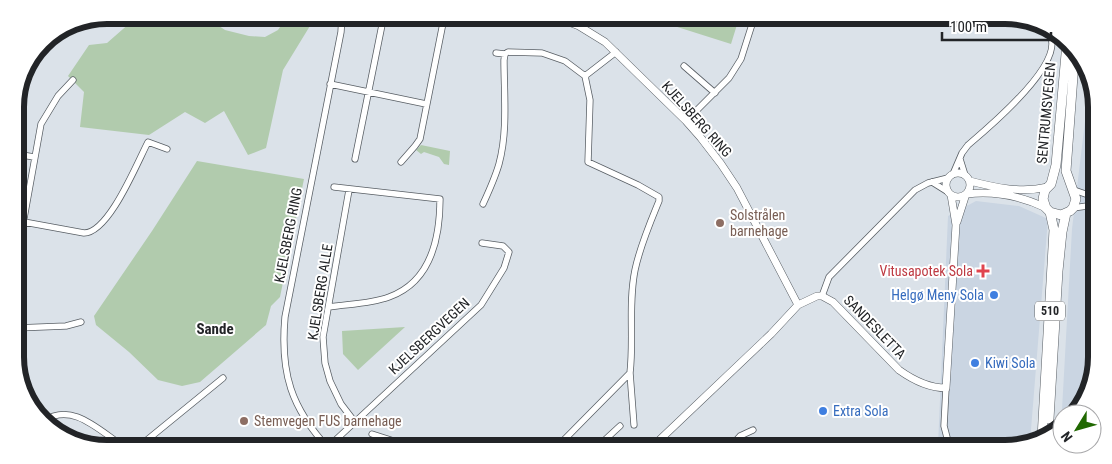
<svg xmlns="http://www.w3.org/2000/svg" width="1112" height="464" font-family="'Roboto Condensed',sans-serif">
<rect width="100%" height="100%" fill="#dbe2e9"/>
<path fill="#cad5e2" d="M1090 80 1096 95 1090 392 1072 414H1062L1061 428 1072 229Z
M976 201 1019 206 1048 219 1030 442 1011 449H939L938 446 948 216Z"/>
<path fill="#b1cbad" d="M139 15 213 22 225 30 249 36 265 37 278 30 288 15H308L313 21 283 70 266 148 248 155 224 111 205 123 185 112 149 135 80 127 84 92 68 76 89 45 107 43Z
M674 15H740L731 44 671 25Z
M421 145 450 151 449 165 444 164 439 157 424 152 421 154 416 150Z
M197 161 304 179 280 297 271 306 266 325 200 382 182 386 158 380 129 352 96 325 94 316 152 231Z
M405 327 358 370 343 354 342 331Z"/>
<g fill="none" stroke-linecap="round" stroke-linejoin="round">
<g stroke="#585e64" stroke-width="7">
<path id="minor" d="M496 53 505 54
M684 66 715 93
M585 76 616 52
M330 84 426 104
M686 121 729 78 741 59 755 15
M16 154 34 157
M355 159 384 15
M960 159 965 175
M401 162 415 146 420 139 443 23
M953 174 962 153 968 145C988 128 1065 64 1050 35 1045 26 1032 23 1024 19
M932 182 948 192
M349 190 323 337 325 363 330 381 341 404 354 421
M1074 190 1094 197
M483 204C489 191 495 178 499 164 508 131 504 94 504 60L505 54 508 52 542 53 565 61 585 76 590 100 588 162 638 185 659 197V201C650 223 640 246 635 270 628 304 634 339 630 373L555 449
M1073 208 1094 205
M24 222 84 233C109 233 137 163 148 142L167 149
M16 263 41 124 58 96 73 80
M822 296 829 277 915 190 928 183 948 178
M329 307C348 304 370 304 389 297 431 282 440 239 440 199L334 187
M16 328 66 326 81 322
M630 373 634 425
M946 388 944 426 950 449
M44 421C74 400 103 435 128 449
M372 434 419 449
M328 447 481 305 504 268 509 252 503 246 482 243
M110 449 115 441
M136 449 223 378
M329 449C291 408 280 373 285 317L341 32 342 15
M595 449 620 426
M728 449 740 436 753 430"/>
</g>
<g stroke="#585e64" stroke-width="8">
<path id="tertiary" d="M551 15 579 26 605 42 686 121 701 138 721 164 737 188 798 305
M946 185a12 12 0 1 1 24 0a12 12 0 1 1-24 0Z
M970 181C996 188 1022 193 1048 187
M967 194C994 191 1021 196 1046 208
M957 222 966 194
M650 449 771 334 798 305 817 296H822L833 302 899 370C913 380 928 388 946 388L956 225 951 195"/>
</g>
<g stroke="#585e64" stroke-width="10">
<path id="primary" d="M1067 43 1056 165 1051 184 1045 190 1043 199 1046 208 1050 212 1061 215 1070 211 1073 208 1076 199 1066 171 1075 49
M1049 419 1058 271 1062 232 1066 213
M1042 438 1054 230 1050 212"/>
</g>
<use href="#minor" stroke="#fff" stroke-width="5.5"/>
<use href="#tertiary" stroke="#fff" stroke-width="7"/>
<use href="#primary" stroke="#fff" stroke-width="9"/>
</g>
<g fill="#8d6e63" stroke="#fff" stroke-width="2">
<circle cx="720" cy="223" r="5"/>
<circle cx="244" cy="421" r="5"/>
</g>
<path fill="#e0444e" stroke="#fff" stroke-width="2" d="M980.5 263.5h5v5h5v5h-5v5h-5v-5h-5v-5h5z"/>
<g fill="#3f7fe0" stroke="#fff" stroke-width="2">
<circle cx="994" cy="295" r="5"/>
<circle cx="975" cy="363" r="5"/>
<circle cx="823" cy="411" r="5"/>
</g>
<g text-anchor="middle" stroke-width="4" stroke-linejoin="round" paint-order="stroke">
<rect fill="#fff" stroke="#646668" stroke-width="1" x="1035" y="301.5" width="30" height="19" rx="4"/>
<g font-size="12" font-weight="bold" fill="#222427">
<text x="1050" y="315">510</text>
</g>
<g font-size="14" fill="#222427" stroke="#fff">
<text transform="translate(1046 113) rotate(-85)" y="5">SENTRUMSVEGEN</text>
<text transform="translate(697 119) rotate(48)" y="5">KJELSBERG RING</text>
<text transform="translate(288 235) rotate(-79)" y="5">KJELSBERG RING</text>
<text transform="translate(320 292) rotate(-81)" y="5">KJELSBERG ALLE</text>
<text transform="translate(875 327) rotate(46)" y="5">SANDESLETTA</text>
<text transform="translate(429 336) rotate(-43)" y="5">KJELSBERGVEGEN</text>
</g>
<g font-size="14" fill="#785e54" stroke="#fff" text-anchor="start">
<text x="730" y="220">Solstrålen<tspan x="730" dy="16">barnehage</tspan></text>
<text x="254" y="426">Stemvegen FUS barnehage</text>
</g>
<g font-size="14" fill="#be3a42" stroke="#fff" text-anchor="end">
<text x="973" y="276">Vitusapotek Sola</text>
</g>
<g font-size="14" fill="#366cbe" stroke="#fff" text-anchor="start">
<text x="984" y="300" text-anchor="end">Helgø Meny Sola</text>
<text x="985" y="368">Kiwi Sola</text>
<text x="833" y="416">Extra Sola</text>
</g>
<g font-size="15" font-weight="bold" fill="#222427" stroke="#fff">
<text x="215" y="334">Sande</text>
</g>
</g>
<path d="M0 0H1112V464H0ZM107 24H1005A83 83 0 0 1 1088 107V357A83 83 0 0 1 1005 440H107A83 83 0 0 1 24 357V107A83 83 0 0 1 107 24Z" fill="#fff" fill-rule="evenodd"/>
<path fill="none" stroke="#222427" stroke-width="6" d="M107 24H1005A83 83 0 0 1 1088 107V357A83 83 0 0 1 1005 440H107A83 83 0 0 1 24 357V107A83 83 0 0 1 107 24Z"/>
<g transform="translate(1077 429) rotate(233)"><circle r="24" fill="#ffffff" stroke="#a7a7a9"/>
<path d="M0-4L9 19L0 12L-9 19Z" fill="#206801"/>
<text y="-8" font-size="14" font-weight="bold" text-anchor="middle" fill="#222427">N</text>
</g>
<path d="M942 32v8h109v-8" fill="none" stroke="#222427" stroke-width="2.5"/>
<text x="950" y="32" font-size="15" fill="#222427" stroke="#ffffff" stroke-width="4" paint-order="stroke">100 m</text>
</svg>
